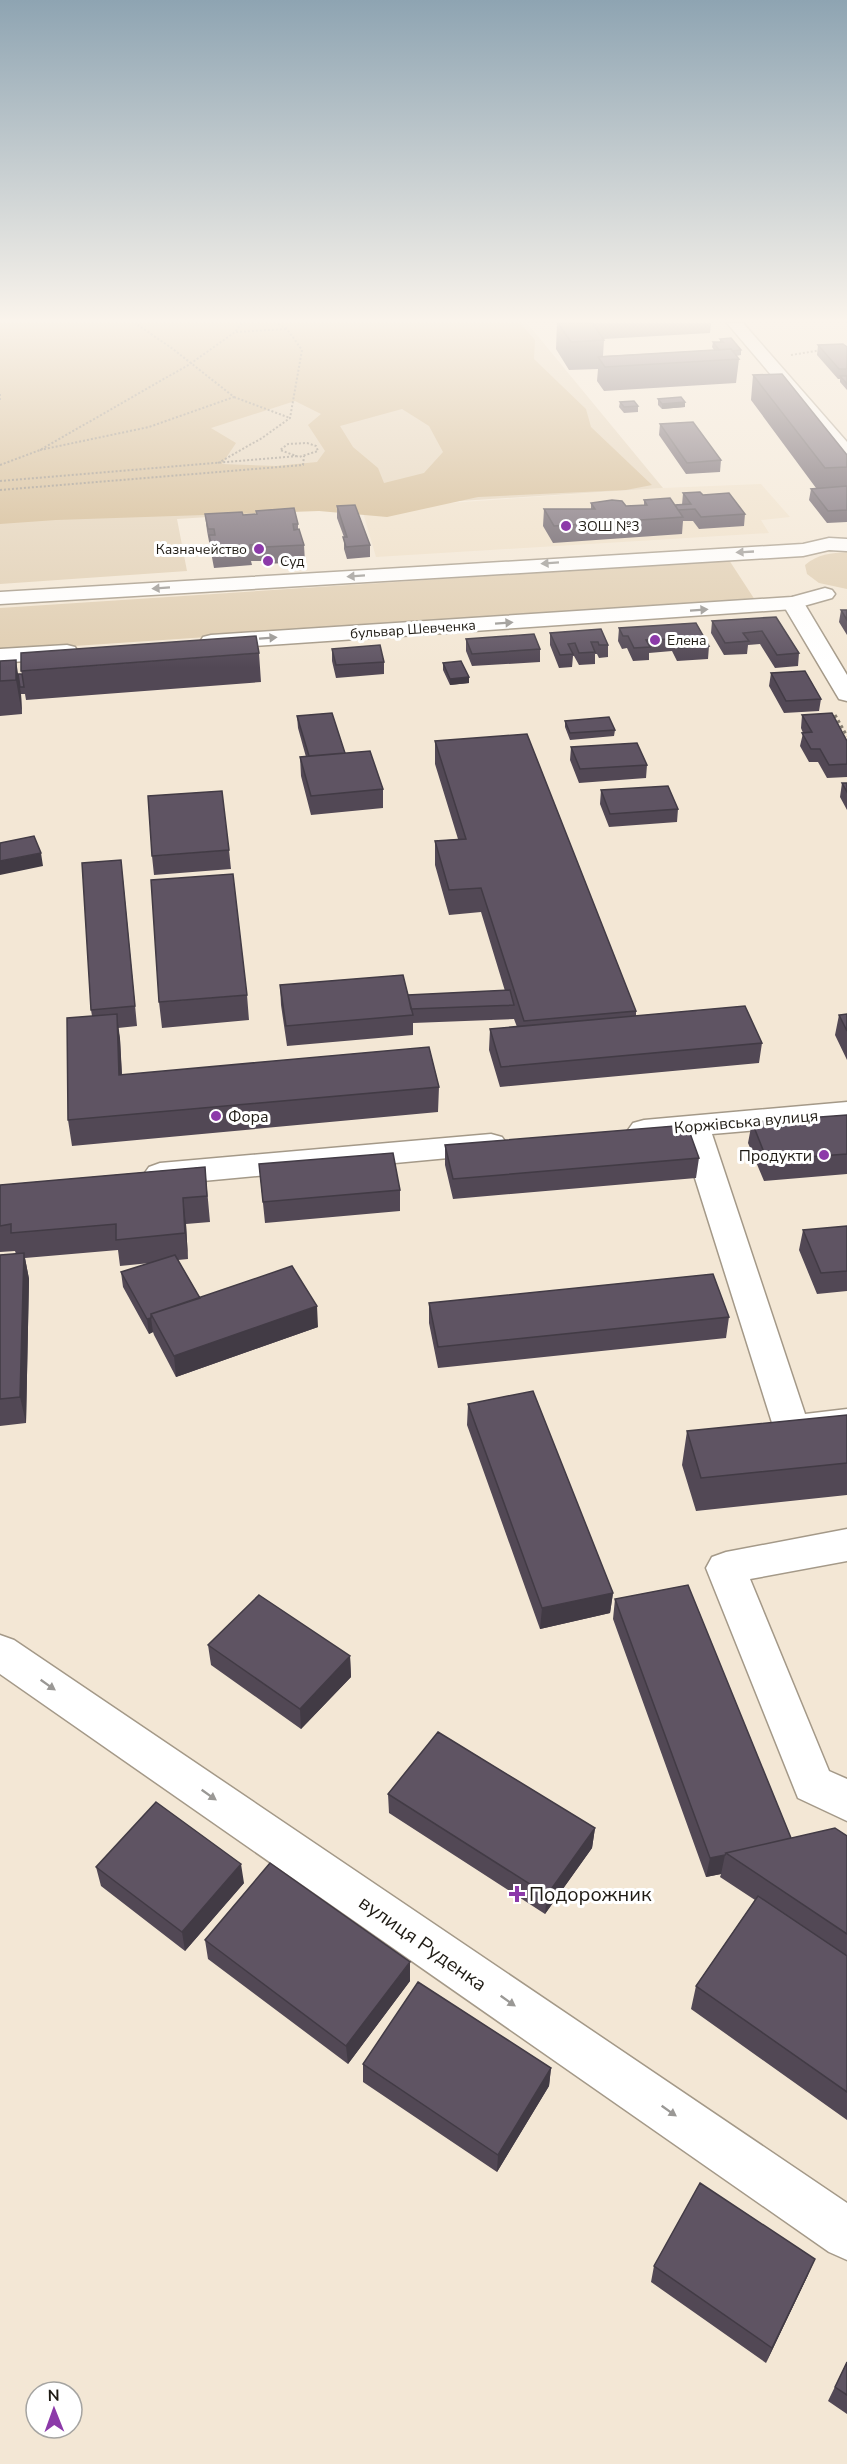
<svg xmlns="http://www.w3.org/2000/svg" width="847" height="2464" font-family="'Nunito Sans',sans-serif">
<rect width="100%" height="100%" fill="#f3e7d5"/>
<path fill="#eedec5" d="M761 484 790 517 761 520 769 533 376 557 362 509 663 488Z"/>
<path fill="#e0ceb2" d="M0 323H527L663 488 177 519 187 571 0 584Z
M847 552V589L819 583 807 574 805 565C818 554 831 553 847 552Z
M729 560 755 600 0 651V608Z"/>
<path fill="#cbaf82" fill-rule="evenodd" d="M0 323H520L535 340 534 359 586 409 591 427 652 485 626 490 478 497 387 517 319 511 56 520 0 524ZM295 401 321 414 308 425 325 451 317 462 276 466 222 464 236 443 211 428ZM402 409 429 426 443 452 424 473 384 483 378 468 353 447 340 426Z"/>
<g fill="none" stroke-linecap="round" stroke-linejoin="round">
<g stroke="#a49988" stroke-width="3">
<path id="minor" d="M727 323H743L847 442V458L841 457Z
M793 597 800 599 804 603 847 675V701L839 699 836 694 782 603 786 599Z
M847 1102V1122L712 1134 805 1414 847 1409V1437L792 1443 779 1439 774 1429 682 1137 644 1140 633 1137 628 1130 633 1123 644 1120Z
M491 1134 502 1137 507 1144 502 1151 491 1154 160 1185 149 1181 144 1174 149 1167 160 1163Z
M847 1529V1561L750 1579 829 1771 847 1779V1821L798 1798 706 1568 712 1557 726 1552Z
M0 1635 14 1640 847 2203V2260L829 2252 0 1674Z"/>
</g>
<g stroke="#a49988" stroke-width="3">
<path id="major" d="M829 538 847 539V551L829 550 803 556 0 604V592L803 544Z
M825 588 832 590 835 594 832 598 793 609 211 649 203 647 200 642 203 637 211 635 792 597Z
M67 645 75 647 78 652 75 657 0 663V649Z"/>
</g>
<path stroke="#847c70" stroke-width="2" stroke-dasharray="2 2" stroke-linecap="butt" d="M236 332 287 329
M791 355 822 350
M0 394V402
M234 397 290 418
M307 443 316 446 318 451 299 457 280 450 288 444Z
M40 450 149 427 234 397 173 349 135 323
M218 463 262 438 290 418 302 350 287 329 277 323
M0 465 40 450 190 364 235 332 242 323
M0 481 298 456
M0 490 303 465 304 456"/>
<path stroke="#847c70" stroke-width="3" stroke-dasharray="3 3" stroke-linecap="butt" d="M835 715 847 736"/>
<use href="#minor" fill="#fff" fill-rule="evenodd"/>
<use href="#major" fill="#fff" fill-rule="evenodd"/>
</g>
<path fill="#524855" d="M557 323H711L710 333 603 339 604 340 603 356 714 350 712 347 713 342H720V339L741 350V355L736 356 739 359 736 383 604 391 597 381 598 369 569 370 556 349Z
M818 345 847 347V390L840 382V379H838L817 355Z
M753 375 847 455V522L827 523 809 500 811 489 816 488 751 400Z
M658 399 685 402V407L662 409 658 405Z
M620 402 638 406V412L624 413 619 407Z
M660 424 721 460 720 472 686 474 659 435Z
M683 493 703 495 745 514 744 526 699 529 693 521H683L682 534 553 543 543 526 544 509H591V503L626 506 644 505V500L675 505H682Z
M337 506 370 545V557L347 559 344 549V537L337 518Z
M256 511 298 524V529L304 545 305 562 266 564V561H251L252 565 214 568 207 531 205 514 243 515 256 514Z
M841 610H847V635L839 622Z
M776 617 799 653 798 666 775 668 760 644 748 645 747 654 724 655 711 633 712 621Z
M696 623 709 646 708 659 677 661 672 651 649 653V660L633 661 627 648 622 649 618 641 619 628Z
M601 629 608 645V657L599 658 597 654H595V664L579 665 574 656H573L572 667 559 668 550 645V633Z
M466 639 540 649V662L472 666 466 651Z
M332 649 384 662V674L336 678 332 661Z
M259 653 261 682 26 700 25 694H21L22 714 0 716V661L18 674H22L21 671Z
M443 663 469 683 450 685 443 670Z
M771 673 821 699 819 711 784 713 769 686Z
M802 715 847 741V777L827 778 818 762H809L800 746 803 733 801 728Z
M297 716 345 753 383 789V808L311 815 301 776 300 757H306L298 728Z
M565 721 615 730 614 736 570 740 565 727Z
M435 741 636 1011V1016L762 1043 759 1063 500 1087 489 1050 490 1029 517 1027 514 1019 413 1023V1035L287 1046 281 1005 280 985 408 995 505 991 481 912 449 915 435 865V841L458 839 435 764Z
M571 747 647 765 646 778 579 783 570 760Z
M842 783H847V810L840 797Z
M601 790 678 809 677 822 609 827 600 804Z
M229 850 231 869 154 875 152 856Z
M123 879 137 1026 118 1028 120 1039 122 1074 439 1087 438 1112 72 1146 68 1120 92 1016 91 1010Z
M247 995 249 1020 162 1028 159 1002Z
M847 1014V1060L835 1035 839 1015Z
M847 1115V1174L764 1181 748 1143 752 1122Z
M445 1145 699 1158 696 1178 453 1199 445 1165Z
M259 1164 400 1190V1211L265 1223Z
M205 1167 210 1222 186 1224 188 1259 178 1260 200 1298 318 1327 176 1377 154 1335 153 1332 149 1334 123 1287 121 1272 150 1263 120 1266 118 1250 25 1258 29 1279 26 1423 0 1426V1255L16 1254 15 1251 0 1252V1185Z
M847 1226V1291L817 1294 799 1250 803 1230Z
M429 1303 729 1317 726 1338 438 1368 429 1323Z
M468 1404 613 1593 610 1613 540 1629 467 1425Z
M847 1415V1495L696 1511 682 1465 687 1431Z
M615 1599 791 1838 847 1836V2120L691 2009 696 1986 755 1900 720 1877 721 1874 706 1877 613 1619Z
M208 1645 350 1656 351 1677 301 1729 211 1665Z
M388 1794 595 1828 592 1848 545 1914 389 1813Z
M96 1867 244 1883 185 1951 101 1886Z
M205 1940 410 1981 348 2064 208 1959Z
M363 2064 551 2068 549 2086 497 2172 363 2082Z
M654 2266 808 2275 766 2363 651 2282Z
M847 2362V2414L828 2401Z"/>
<path fill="#423b45" d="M685 402V407L662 409V404Z
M16 660 21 694 22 714 16 680Z
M469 677V683L450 685V679Z
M41 853 43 866 0 875V861Z
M117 1014 120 1039 123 1100 119 1075Z
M183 1198 186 1224 188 1259 185 1233Z
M24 1253 29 1279 26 1423 20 1397Z
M317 1306 318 1327 176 1377 174 1356Z
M151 1318 153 1332 149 1334 147 1319Z
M613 1593 610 1613 540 1629 542 1608Z
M350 1656 351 1677 301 1729 300 1709Z
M595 1828 592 1848 545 1914 547 1895Z
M725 1855 721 1874 706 1877 710 1858Z
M241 1864 244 1883 185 1951 182 1932Z
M410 1962V1981L348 2064 346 2046Z
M551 2068 549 2086 497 2172 498 2155Z
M815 2259 808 2275 766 2363 772 2348Z"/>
<path fill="#5f5463" stroke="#423b45" stroke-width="1.5" d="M558 323H592L604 340 571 342Z
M731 338 741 350 732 351 731 349 719 350 713 342H723L720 339Z
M843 344 847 347V369H839L818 345Z
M731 349 739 359 605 367 598 357Z
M782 374 847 455V467L825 468 753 375Z
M840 376H847V384Z
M681 397 685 402 662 404 658 399Z
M634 401 638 406 624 407 620 402Z
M693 422 721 460 687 463 660 424Z
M847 486V510L828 511 811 489Z
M700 492 703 495 729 493 745 514 701 517 695 509 678 510 675 505 691 504 683 493Z
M670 498 683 517 554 526 544 509H595L591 503 612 500 622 501 626 506 647 505 644 500Z
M355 505 370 545 346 547 343 537H347L337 506Z
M294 508 298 524H293L294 530 299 529 304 545 265 547V544L250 545V548L213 551 209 535H215L214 529H208L205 514 242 512 243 515 257 514 256 511Z
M841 610H847V620Z
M776 617 799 653 777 655 762 631 743 633 749 641 725 643 712 621Z
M696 623 709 646 679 648 673 639 646 640 650 647 634 648 628 636H623L619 628Z
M601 629 608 645H599L598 642H591L595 652 579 653 575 643 568 644 573 654 560 655 550 633Z
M534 634 540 649 472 654 466 639Z
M256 636 259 653 21 671V653Z
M380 645 384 662 336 665 332 649Z
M16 660V680L0 681V661Z
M461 661 469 677 450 679 443 663Z
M805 671 821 699 786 701 771 673Z
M18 674H22L24 687H20Z
M332 713 345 753 309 756 297 716Z
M832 713 847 741V764L829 765 820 749H811L802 733 812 732 802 715Z
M609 717 615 730 570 733 565 721Z
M527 734 636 1011 524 1021 481 888 449 890 435 841 466 839 435 741Z
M637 743 647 765 580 769 571 747Z
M370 751 383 789 311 796 300 757Z
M842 783H847V792Z
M668 786 678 809 610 814 601 790Z
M222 791 229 850 152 856 148 796Z
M34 836 41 853 0 861V843Z
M121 860 135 1006 91 1010 82 863Z
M233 874 247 995 159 1002 151 880Z
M403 975 413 1015 286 1026 280 985Z
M510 990 514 1005 411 1009 408 995Z
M745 1006 762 1043 501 1067 490 1029Z
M117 1014 119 1075 429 1047 439 1087 68 1120 67 1018Z
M847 1014V1031L839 1015Z
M847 1115V1154L767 1160 752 1122Z
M687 1125 699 1158 453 1179 445 1145Z
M393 1153 400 1190 263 1202 259 1164Z
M205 1167 207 1196 183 1198 185 1233 116 1240V1224L11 1233V1224L0 1226V1185Z
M847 1226V1271L821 1273 803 1230Z
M24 1253 20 1397 0 1399V1255Z
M175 1255 200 1298 151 1314V1318L147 1319 121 1272Z
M292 1266 317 1306 174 1356 151 1314Z
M713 1274 729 1317 438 1347 429 1303Z
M533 1391 613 1593 542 1608 468 1404Z
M847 1415V1463L701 1478 687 1431Z
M688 1585 791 1838 726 1853 725 1855 710 1858 615 1599Z
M259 1595 350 1656 300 1709 208 1645Z
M438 1732 595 1828 547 1895 388 1794Z
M156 1802 241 1864 182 1932 96 1867Z
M835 1828 847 1836V1934L726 1853Z
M270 1863 410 1962 346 2046 205 1940Z
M758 1896 847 1956V2092L696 1986Z
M418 1982 551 2068 498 2155 363 2064Z
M700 2183 815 2259 772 2348 654 2266Z
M847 2362V2395L835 2387Z"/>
<defs><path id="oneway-solid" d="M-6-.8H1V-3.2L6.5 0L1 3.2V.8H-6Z" transform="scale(1.5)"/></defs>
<g fill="#9a9895">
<use href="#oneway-solid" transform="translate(745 552) rotate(177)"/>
<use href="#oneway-solid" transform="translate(550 563) rotate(176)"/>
<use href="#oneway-solid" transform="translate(356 576) rotate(176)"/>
<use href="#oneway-solid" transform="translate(161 588) rotate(176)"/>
<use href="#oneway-solid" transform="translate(699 610) rotate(-4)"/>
<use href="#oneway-solid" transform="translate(504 623) rotate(-4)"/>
<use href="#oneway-solid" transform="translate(268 638) rotate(-4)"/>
<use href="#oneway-solid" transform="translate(48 1685) rotate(35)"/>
<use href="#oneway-solid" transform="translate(209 1795) rotate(35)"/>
<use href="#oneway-solid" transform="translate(508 2001) rotate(35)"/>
<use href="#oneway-solid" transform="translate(669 2111) rotate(35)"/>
</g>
<linearGradient id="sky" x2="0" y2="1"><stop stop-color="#8ea4b2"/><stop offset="0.48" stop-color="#faf4ec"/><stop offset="1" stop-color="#faf4ec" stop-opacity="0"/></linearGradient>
<rect width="847" height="668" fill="url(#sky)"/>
<g fill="#8c3aa9" stroke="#fff" stroke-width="2">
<circle cx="566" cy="526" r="6"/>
<circle cx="259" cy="549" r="6"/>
<circle cx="268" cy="561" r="6"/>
<circle cx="655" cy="640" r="6"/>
<circle cx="216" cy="1116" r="6"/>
<circle cx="824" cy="1155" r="6"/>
<path d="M514 1885h6v6h6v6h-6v6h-6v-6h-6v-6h6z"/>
</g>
<g text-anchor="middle" stroke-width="6" stroke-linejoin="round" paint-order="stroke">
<g font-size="14" fill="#1f1b14" stroke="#fff" text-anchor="start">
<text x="578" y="531">ЗОШ №3</text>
<text x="247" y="554" text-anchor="end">Казначейство</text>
<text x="280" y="566">Суд</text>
<text x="667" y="645">Елена</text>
</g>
<g font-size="14" fill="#1f1b14" stroke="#fff">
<text transform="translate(413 629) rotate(-4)" y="5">бульвар Шевченка</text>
</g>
<g font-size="16" fill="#1f1b14" stroke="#fff" text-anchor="start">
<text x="228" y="1122">Фора</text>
<text x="812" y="1161" text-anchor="end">Продукти</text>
</g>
<g font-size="16" fill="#1f1b14" stroke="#fff">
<text transform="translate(746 1121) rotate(-5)" y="6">Коржівська вулиця</text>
</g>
<g font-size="20" fill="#1f1b14" stroke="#fff" text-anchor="start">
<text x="529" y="1901">Подорожник</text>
</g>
<g font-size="20" fill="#1f1b14" stroke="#fff">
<text transform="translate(423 1943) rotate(35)" y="7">вулиця Руденка</text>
</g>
</g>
<g transform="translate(54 2410) rotate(359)"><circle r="28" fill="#ffffff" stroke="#a5a4a1" stroke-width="1.5"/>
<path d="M0-4.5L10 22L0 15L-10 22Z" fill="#8c3aa9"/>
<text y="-9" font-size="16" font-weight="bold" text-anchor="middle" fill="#1f1b14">N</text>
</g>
</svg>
